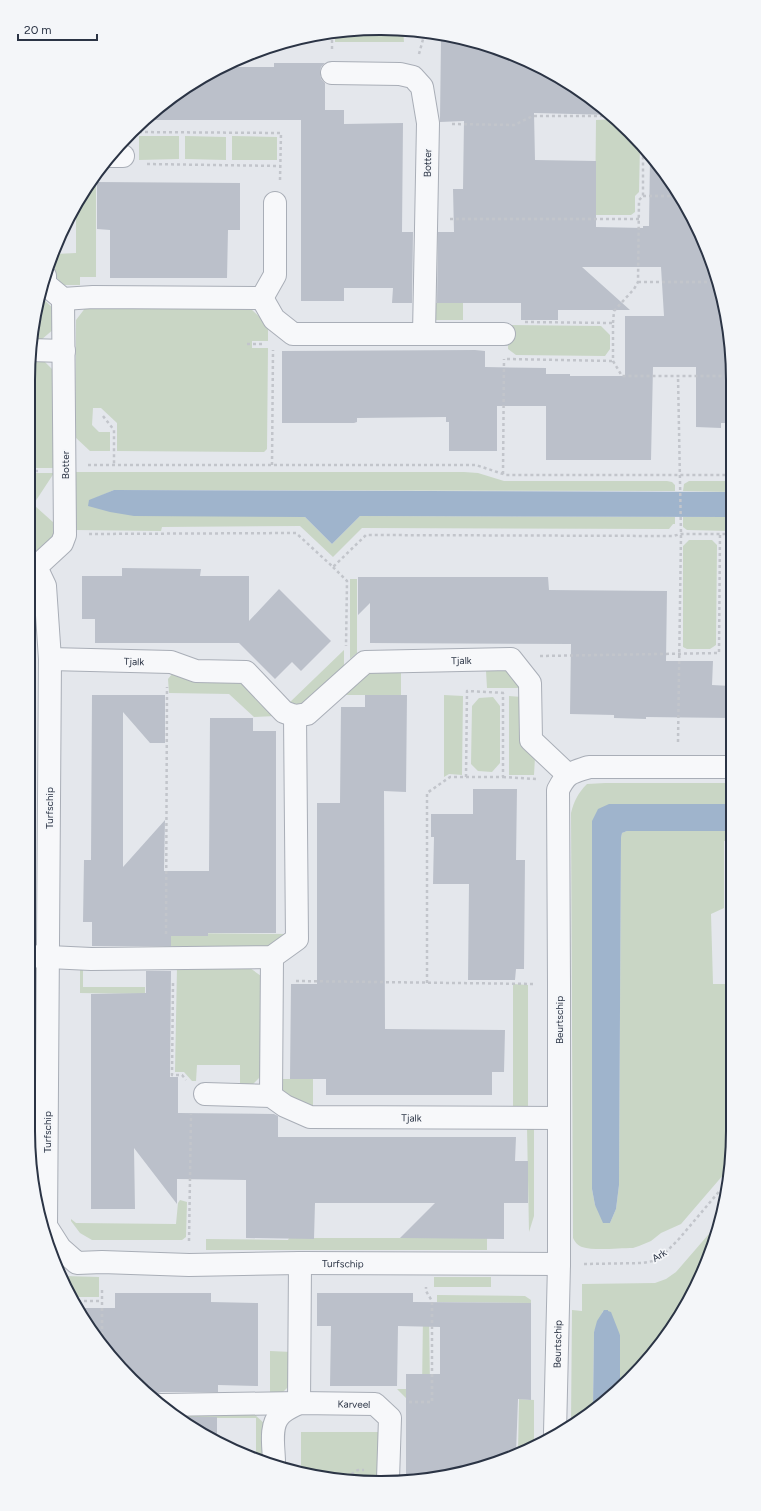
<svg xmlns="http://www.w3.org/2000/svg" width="761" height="1511" font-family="Figtree,sans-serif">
<rect width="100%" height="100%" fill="#e4e7ec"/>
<path fill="#c9d6c5" d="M403 29 404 42H335V31Z
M616 119 640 146 639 192 635 196V212L631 215H595L596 120Z
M139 136H179V159L139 160Z
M185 136 226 137V160L185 159Z
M232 136 277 137V160H232Z
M96 174V277H80V285H63L55 276V254L76 253V205Z
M39 295 55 310V328L41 340H32Z
M432 303H463V320H434Z
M86 307 250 308 268 325V341H252V348H268L267 449 264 452 117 451V423L101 408H93L92 425 99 432H110V451H90L75 437 76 320Z
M509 325 601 326 610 335V349L605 356 516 355 508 349Z
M33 359 43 360 54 371V468H32Z
M75 472H464L478 473 504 481H667L672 482 675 485V491L114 490 89 501 305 517 332 544 360 516 675 517V524H673L669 529 362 528 333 557 300 526 162 527 161 531 74 530Z
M29 473H54L35 502 29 500Z
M689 481H730V492L683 491 684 484Z
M35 506 54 523V536L38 553 29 544V508Z
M683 517H731V531L687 530 683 527Z
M689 540H712L717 545 716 645 710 649H687L683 647V546Z
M350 579H357V653L350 659Z
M344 650V666L306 704H288Z
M176 669 241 680 276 716 254 717 229 694 169 693 168 679Z
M366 670H401V695H341Z
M486 671H511L522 688H487Z
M444 695 463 696 462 775 449 774 444 777Z
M509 696 522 697 535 757 534 775H509Z
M493 697 500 706V763L492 772 478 771 471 764 472 706 479 698Z
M605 783H731V804H609L593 1111 592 1189 595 1205 610 1223 616 1209 619 1185 621 838 622 833 627 831H731V841H724V908L711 914 713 984H731L732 1153 730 1167 681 1224 661 1233 651 1241 639 1246 633 1248C618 1248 595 1251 582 1247 577 1245 575 1242 573 1238L571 813C574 801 578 793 587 784Z
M168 933 287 934 277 947 167 946Z
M177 967 250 968 261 976V1076L251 1086H240V1065H197L196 1081H192L184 1072H175Z
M80 970H83V987H145V994L80 993Z
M513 984 528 985V1107H513Z
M280 1079H313V1106C297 1101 282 1100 280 1079Z
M527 1127H534V1216L529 1232Z
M180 1200 187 1202 186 1237 182 1240H92L80 1233 71 1221V1219L76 1223 176 1224 178 1203Z
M721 1220 697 1286 630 1380 620 1386V1335L603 1311 594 1332 593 1406 571 1422 572 1310 582 1311V1284L655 1283 666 1279 676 1272Z
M289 1238H487V1250H206V1239L288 1240Z
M64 1276 99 1277V1297H75Z
M434 1277H491V1287H434Z
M437 1295 525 1296 531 1300V1303L437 1302Z
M423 1316H429L430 1387 406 1398 397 1389H422Z
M270 1351 292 1352 291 1384 280 1395H270Z
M519 1399 534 1400V1448L518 1452Z
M172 1413H253L265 1424V1458L256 1455V1418H180Z
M301 1432H379V1478L312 1476 301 1472Z"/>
<path fill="#9fb4cc" d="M114 490 730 492 731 517 360 516 332 544 305 517 134 516 110 512 88 506 89 500Z
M609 804H731V831H627L622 833 621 838 619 1185 616 1209 610 1223H603L595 1205 592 1189V821L598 809Z
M604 1310H608V1311L611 1312 620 1335V1386L593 1406 594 1332 597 1321Z"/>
<path fill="#bbc0ca" d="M441 39 472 40 536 64 612 115 534 113 535 160 596 161V227L643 228V226H649L650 158 673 184 714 267 730 335V423H721V428L696 427V367H653L651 460H546V406H497V451H449V422H446V417L357 418V422L354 423H282V351L475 350 485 351V367L546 368V374H570V376H625V316H664L661 267H582L630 310H558V320H521V303H437L438 232H454L453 189H463L464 121 440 122V118Z
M274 63H325L321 67 320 73 321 79 325 83V110H344V124L403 123 402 232H413L412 303H392L393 288H344V301H301V120H144L148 116 204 75 222 67H274Z
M97 182 240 183V230H228L227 278H110V230L97 229Z
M122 568 201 569 200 576H249V621L279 589 331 641 301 671 292 662 275 679 239 643H95V619H82V576H122Z
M358 577H548L549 590 667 591 666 661H713L712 685 731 686V718L646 717V719L614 718V715L570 714 571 644 370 643V603L358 615Z
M92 695H165V743H150L123 712V867L165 820 164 871H209L210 718H253V731H276V933H208V936H171V946H92V922H83L84 860H91Z
M365 695H407L406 792 384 791 385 1029 505 1030 504 1072H492V1095H326V1079H290L291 984H317V803H340L341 707H365Z
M473 789H517L516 860H525L524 969H516L515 980H468L469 884H433L434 837H431V814H473Z
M146 971H171L170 1077H178V1113L274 1114 278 1116V1137H516L515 1161H528V1203H504V1239L400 1238 435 1203H315L314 1239 246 1238V1180L177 1179V1204L134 1148 135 1209H91V994L146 993Z
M115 1293H211V1302L258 1303V1386L218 1385V1392H161L155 1394 151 1398 101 1345 81 1308H115Z
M317 1293H413V1302L531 1303V1400L518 1399 516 1453 426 1480 406 1479V1374H440V1327L398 1326 397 1386H330L331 1326H317Z
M178 1417H217V1441L204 1436Z"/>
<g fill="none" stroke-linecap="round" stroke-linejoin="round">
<g stroke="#a9aeb7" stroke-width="24">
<g id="minor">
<path d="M332 73 400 74 413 77 422 87 428 123 424 334"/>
<path d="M110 156H123"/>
<path d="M45 276V284L63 299 93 297 262 298"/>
<path d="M262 298 274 319 293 334H504"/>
<path d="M262 298 275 275V203"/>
<path d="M30 350 64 351"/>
<path id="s1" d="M29 563 36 567 45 586 50 659 46 1226 60 1248 77 1263 102 1262 189 1265 300 1263 559 1264"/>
<path d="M36 567 62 543 65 535 63 299"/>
<path id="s2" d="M50 659 171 662 196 671 246 672 284 712 295 716 307 714 365 662 511 659 530 683 531 740 567 774"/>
<path d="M28 956 91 959 272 957 297 939 295 716"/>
<path id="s3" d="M205 1094 271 1096 285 1106 310 1117 558 1118"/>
<path d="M271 1096 272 957"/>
<path d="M299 1403 300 1263"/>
<path id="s4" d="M161 1405 299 1403 375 1404 390 1418 388 1479"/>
<path id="s5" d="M555 1433 559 1264V984L558 790C567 772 571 773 589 767H731"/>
<path d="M274 1462C274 1448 269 1426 280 1415 284 1410 293 1406 299 1403"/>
</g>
</g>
<path stroke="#c2c5cb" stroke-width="2.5" stroke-dasharray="3 3" stroke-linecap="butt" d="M332 49V32
M419 54 425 32
M452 124 514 125 533 116H613
M133 132 281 133 280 180
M147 164 280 166
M643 196H679
M450 219H639
M638 282H718
M525 322 613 323V361L622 376H730
M613 323 614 311 634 289 638 282 639 200 643 196V150
M247 344H265
M507 359 613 361
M103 416 114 430V465
M88 465H476L506 475H730
M272 465 273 350
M29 471H40
M503 474 504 359
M89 534 296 533 333 567 366 535 673 536 681 534H731
M333 567 347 581 346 646
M540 656 719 653 720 534
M678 742 681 534 678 376
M466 777H503V693
M503 777 536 779
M166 934 167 687
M296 981 535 984
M173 983 172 1075H182L186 1080
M427 983V793L450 777H466L467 691 506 693
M189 1241 191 1114
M584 1264 643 1263 653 1261 662 1256 678 1240 728 1181
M78 1301H102
M102 1347V1287
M409 1402H432V1301L426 1291V1287
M346 1477 358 1470H364"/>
<use href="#minor" stroke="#f7f8fa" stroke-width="22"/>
</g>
<g text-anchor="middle" stroke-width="3.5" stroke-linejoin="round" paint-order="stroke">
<g font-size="10" fill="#2b3445" stroke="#f4f6f9">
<text transform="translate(427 163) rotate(-89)" y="4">Botter</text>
<text transform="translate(65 465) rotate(-90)" y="4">Botter</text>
<text dy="4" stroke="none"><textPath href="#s2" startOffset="451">Tjalk</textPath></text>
<text dy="4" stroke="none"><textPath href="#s2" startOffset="84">Tjalk</textPath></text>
<text transform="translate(49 808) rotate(-90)" y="4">Turfschip</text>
<text transform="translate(559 1020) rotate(-90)" y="4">Beurtschip</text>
<text dy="4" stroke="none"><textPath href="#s3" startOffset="212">Tjalk</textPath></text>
<text transform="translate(47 1132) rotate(-90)" y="4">Turfschip</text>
<text transform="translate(659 1255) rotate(-32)" y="4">Ark</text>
<text dy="4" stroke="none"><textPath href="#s1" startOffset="984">Turfschip</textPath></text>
<text dy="4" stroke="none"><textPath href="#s5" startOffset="89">Beurtschip</textPath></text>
<text dy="4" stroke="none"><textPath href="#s4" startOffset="193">Karveel</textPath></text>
</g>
</g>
<path d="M0 0H761V1511H0ZM380 35H381A345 345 0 0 1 726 380V1131A345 345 0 0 1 381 1476H380A345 345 0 0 1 35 1131V380A345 345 0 0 1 380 35Z" fill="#f4f6f9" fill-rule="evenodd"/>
<path fill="none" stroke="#2b3445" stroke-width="2" d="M380 35H381A345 345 0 0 1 726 380V1131A345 345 0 0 1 381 1476H380A345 345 0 0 1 35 1131V380A345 345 0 0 1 380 35Z"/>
<path d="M18 34v6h79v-6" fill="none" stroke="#2b3445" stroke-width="2"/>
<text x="24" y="34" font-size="12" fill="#2b3445" stroke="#f4f6f9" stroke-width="3" paint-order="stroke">20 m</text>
</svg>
